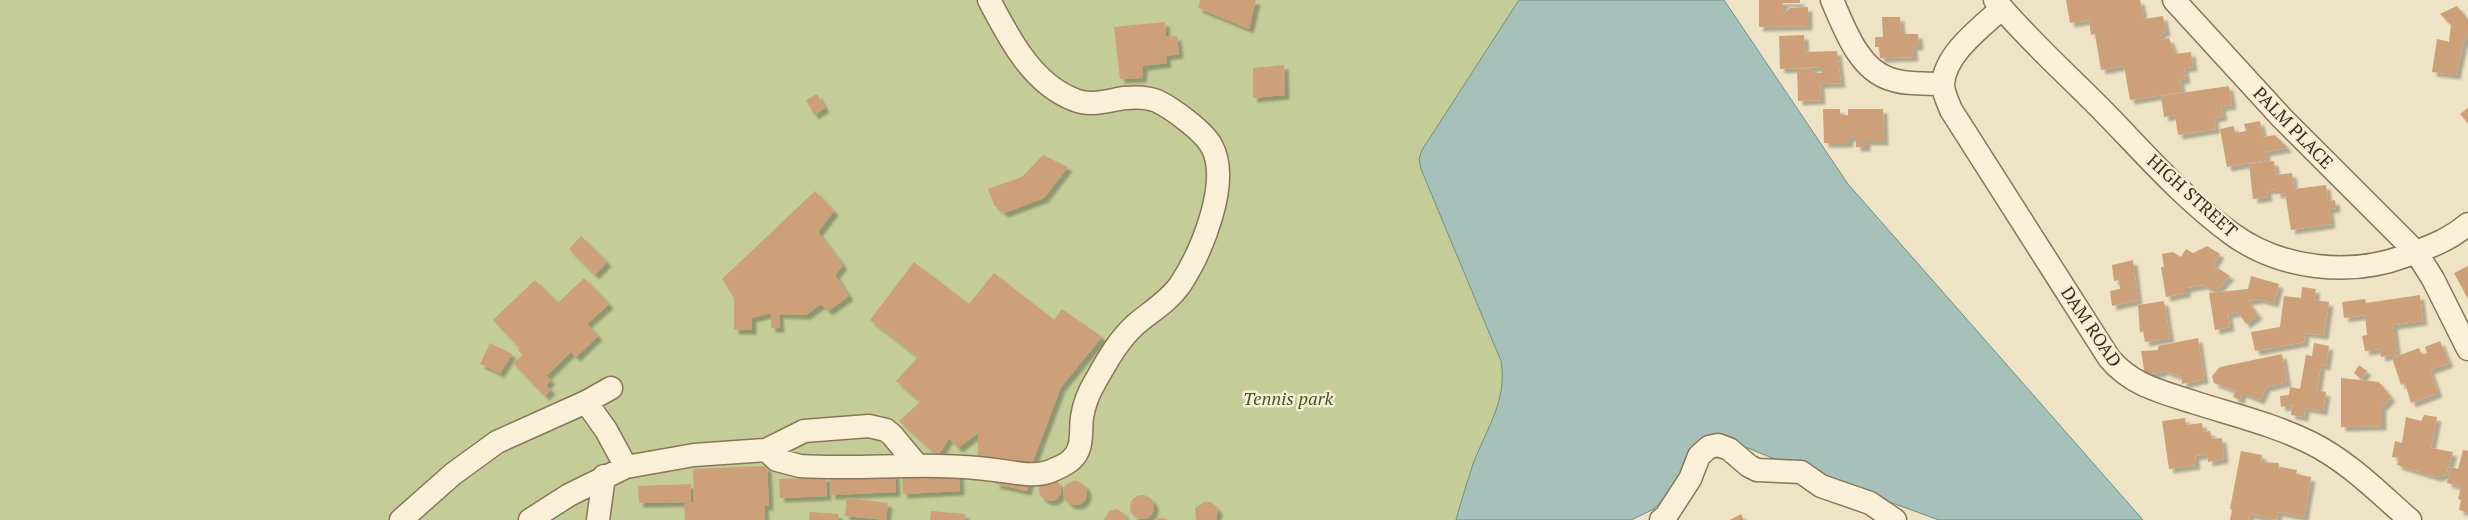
<svg xmlns="http://www.w3.org/2000/svg" width="2468" height="520" font-family="'PT Serif',serif">
<defs>
<filter id="shadow"><feDropShadow dx="4.5" dy="4.5" stdDeviation="1" flood-color="#0004"/></filter>
</defs>
<rect width="100%" height="100%" fill="#eee3c4"/>
<path fill="#c4cc97" d="M0 0H1519L1422 150 1421 169 1501 361C1508 399 1486 430 1473 464 1467 483 1461 501 1456 520H0Z"/>
<path fill="#a6c1ba" stroke="#6c9088" d="M1519 0H1724L1848 184 2143 520H1939L1804 471 1721 437 1654 509 1631 520H1456C1461 501 1467 483 1473 464 1486 430 1508 399 1501 361L1421 169 1419 159 1422 150Z"/>
<path fill="#cda079" filter="url(#shadow)" d="M1200 0H1256L1249 29 1198 8Z
M1759 0H1800V3H1783V14L1790 8 1808 7V26L1759 27Z
M2066 0H2140L2144 19 2163 16 2166 32 2161 33 2162 40 2169 38 2175 54 2191 52 2193 67 2184 68 2186 79 2180 80 2182 92 2130 100 2124 66 2101 70 2095 34 2091 35 2089 20 2070 23Z
M2457 6 2468 20V35L2463 44 2456 75 2432 72 2437 39 2449 42 2451 25 2440 14Z
M1882 17H1900L1901 34H1918L1919 46H1913L1914 57 1880 58 1879 47H1875V37H1883Z
M1165 22 1166 37 1177 36 1179 54 1166 56 1167 63 1143 66 1142 78 1120 79 1114 27Z
M1804 35 1805 52 1837 51 1841 83 1820 84 1821 100 1798 101 1797 69 1813 68V73H1822V67L1780 69 1779 36Z
M1284 65 1285 95 1253 98V68Z
M2229 86 2232 105 2221 107 2223 116 2214 118 2216 129 2178 135 2175 115 2164 117 2161 96Z
M817 94 825 108 814 115 806 100Z
M2468 108V123L2460 114Z
M1823 109H1840V115H1848V109H1883L1884 141H1866V147H1856V137H1849V143H1824Z
M2260 121 2263 137 2275 135 2288 148 2265 152 2267 160 2227 167 2220 129 2234 126 2235 133 2246 131 2244 124Z
M1043 155 1068 167 1044 198 1004 213 994 205 988 189 1022 177Z
M2274 161 2276 175 2292 173 2294 189 2326 185 2328 201 2335 200 2336 208 2329 209 2331 224 2291 230 2285 193 2276 194V189L2267 190 2268 197 2253 199 2249 164Z
M815 191 834 211 818 232 843 265 835 275 849 296 828 311 821 304 806 315 779 314 780 328H771V313L752 318V330H734V298L722 279Z
M581 236 607 262 595 275 569 249Z
M2207 246 2220 254 2213 265 2230 276 2215 292 2203 285 2186 288V293L2166 297 2161 267H2164L2162 254 2173 252 2181 257 2186 249 2193 253Z
M2133 260 2138 300 2112 306 2110 291 2120 289 2119 280 2114 281 2112 265Z
M914 262 969 304 994 273 1054 320 1062 309 1102 337 1061 387 1030 469 978 458V433L958 448 949 438 938 456 899 421 920 402 896 381 918 357 870 320Z
M2468 266V299L2454 273Z
M2251 276 2279 284 2274 303 2259 299 2248 301 2258 315 2246 324 2238 312 2228 314 2230 327 2215 330 2209 293 2248 289Z
M584 278 609 304 587 324 598 336 576 357 571 352 546 376 551 380 546 385 551 390 545 396 513 363 523 355 518 350 520 348 493 320 535 280 558 303Z
M2302 287 2316 289 2314 300 2329 302 2324 335 2305 333 2304 342 2255 351 2251 332 2280 327 2284 296 2301 298Z
M2420 295 2423 321 2393 325 2397 354 2381 357 2380 349 2365 351 2362 336 2367 335 2365 315 2344 318 2342 302 2365 299 2366 303Z
M2164 301 2170 338 2145 342 2143 331 2140 333 2138 305Z
M2198 338 2204 379 2182 384V377L2162 370 2163 372 2145 375 2141 351 2158 350V346Z
M2440 341 2449 363 2430 370 2438 393 2411 403 2405 383 2401 385 2392 358 2419 348 2422 355 2427 353 2425 347Z
M490 343 512 354 500 373 480 364Z
M2314 343 2329 346 2326 366 2321 365 2317 390 2326 392 2323 411 2305 408 2304 417 2291 415 2292 405 2281 407 2280 396 2289 395 2290 387 2300 389 2306 355 2312 356Z
M2282 354 2287 382 2266 387 2260 400 2242 393 2240 400 2233 397 2236 391 2214 383 2212 376 2220 367Z
M2359 365 2367 371 2361 379 2354 373Z
M2341 378 2379 382 2391 397 2382 407V426L2341 427Z
M2424 415 2437 417 2431 448 2453 452 2446 475 2436 477 2397 465 2399 458 2392 457 2395 441 2402 443 2406 417 2421 421Z
M2185 418 2186 425 2202 423 2203 432 2210 431 2212 439 2222 438 2224 459 2208 462 2207 454 2195 456 2196 465 2169 469 2162 421Z
M2463 450 2468 451V513L2459 510 2461 500 2458 499 2461 487 2447 483 2451 467 2458 469Z
M2241 451 2262 455 2261 462 2279 463 2278 470 2280 467 2297 470 2296 474 2311 477 2304 517 2278 512 2277 520 2250 514 2249 520H2230L2232 510 2230 509Z
M767 466 769 506H764L765 520H685L684 503 694 502 693 469Z
M959 472 960 491 903 494 902 474Z
M997 473 1030 479 1027 491 995 484Z
M895 474 896 492 831 495 830 477Z
M826 477 827 496 780 498 779 479Z
M1039 490a11 11 0 1 1 22 0a11 11 0 1 1-22 0Z
M1063 493a12 12 0 1 1 24 0a12 12 0 1 1-24 0Z
M691 484V502L639 503 638 486Z
M1130 507a12 12 0 1 1 24 0a12 12 0 1 1-24 0Z
M847 498 888 503 886 520 845 516Z
M1204 502H1211L1217 508 1218 511 1216 520H1196L1195 508Z
M1117 509 1123 513 1127 520H1104L1109 511Z
M931 511 965 514V520H930Z
M810 512 838 514V520H809Z
M1741 514 1744 520H1730Z
M1163 518 1169 520H1154L1159 518Z"/>
<g fill="none" stroke-linecap="round" stroke-linejoin="round">
<g stroke="#89755a" stroke-width="25">
<path id="minor" d="M1832 0C1844 27 1858 69 1890 79 1906 85 1926 83 1943 84
M1995 0C2029 41 2069 76 2106 114 2146 155 2185 200 2232 234 2280 269 2350 277 2405 256 2429 247 2448 241 2468 224
M2174 0 2282 118 2416 252 2433 279 2468 349
M2002 8C1982 27 1945 53 1943 84 1943 93 1948 102 1951 110L2109 358C2132 386 2163 392 2196 403 2234 415 2275 425 2311 443 2349 462 2379 493 2410 520
M586 402 611 388
M766 450 804 431 869 426 886 430 892 435 917 465
M401 520 453 474 497 442 586 402 606 430 626 467
M530 520 569 495 626 467 694 455 766 450 777 460 800 466C865 470 930 461 995 470 1013 472 1034 478 1051 471 1057 468 1066 465 1071 460 1084 449 1080 432 1082 417 1084 405 1089 392 1095 382 1107 361 1117 342 1135 325 1150 312 1168 302 1180 285 1201 253 1232 181 1211 145 1203 131 1172 108 1157 101 1148 97 1135 97 1125 98 1109 100 1091 107 1075 100 1032 84 1009 38 989 0
M598 520 604 476
M1661 520 1666 516 1690 479 1699 456 1709 447 1718 445 1729 449 1749 466 1757 470 1801 472 1821 486 1870 503 1895 520"/>
</g>
<use href="#minor" stroke="#f9f0d7" stroke-width="22"/>
</g>
<g text-anchor="middle" stroke-width="5" stroke-linejoin="round" paint-order="stroke">
<g font-size="18" fill="#392c1e" stroke="#f6edd3">
<text transform="translate(2293 128) rotate(46)" y="6">PALM PLACE</text>
<text transform="translate(2192 196) rotate(42)" y="6">HIGH STREET</text>
<text transform="translate(2091 327) rotate(56)" y="6">DAM ROAD</text>
</g>
<g font-size="18" font-style="italic" fill="#475525" stroke="#f6edd3">
<text x="1288" y="405">Tennis park</text>
</g>
</g>
</svg>
